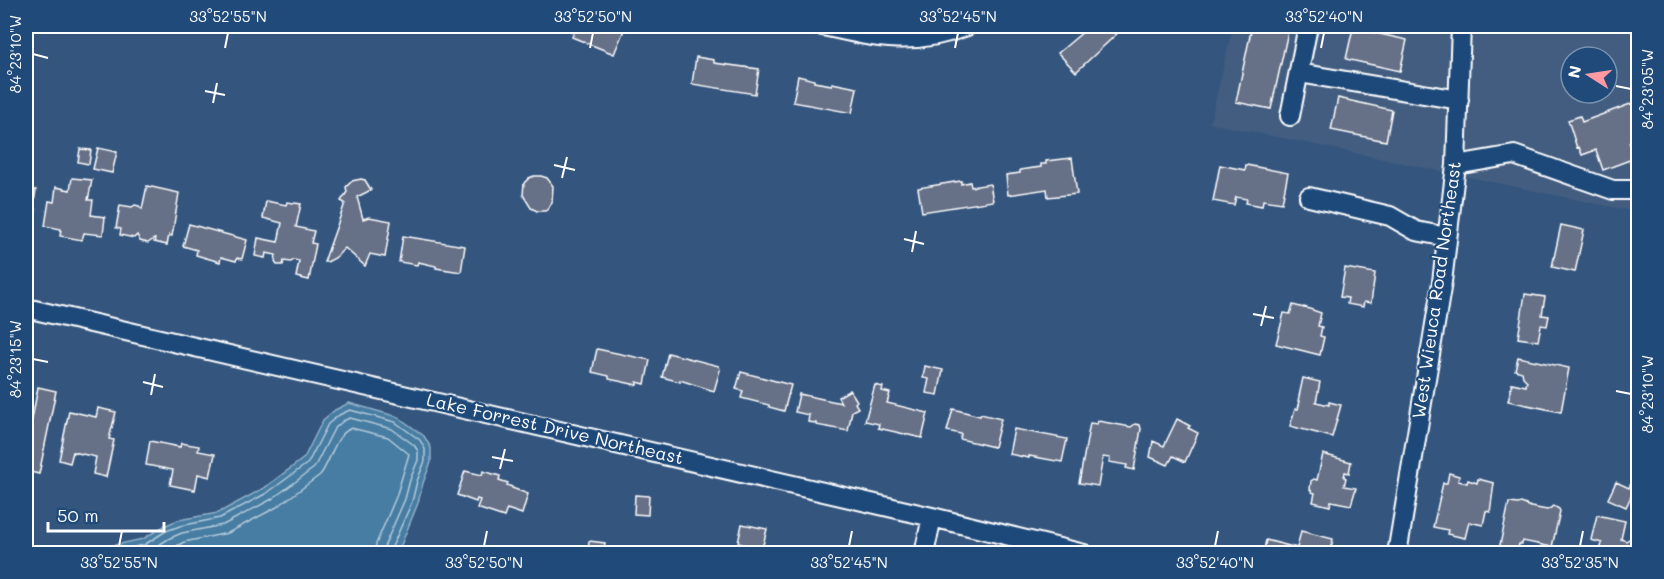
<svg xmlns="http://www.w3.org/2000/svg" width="1664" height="579" font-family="Mali,sans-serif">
<rect width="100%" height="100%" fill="#34557e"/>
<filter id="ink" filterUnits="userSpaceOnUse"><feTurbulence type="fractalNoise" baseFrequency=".0167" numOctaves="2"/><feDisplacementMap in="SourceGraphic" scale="12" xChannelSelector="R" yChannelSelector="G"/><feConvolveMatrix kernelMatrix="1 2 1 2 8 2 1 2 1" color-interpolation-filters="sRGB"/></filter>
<g filter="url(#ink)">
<path fill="#435d80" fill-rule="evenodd" d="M1233 26H1638V185L1636 212 1210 123ZM1571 57H1607V93H1571Z"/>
<path fill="#467ca3" stroke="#90b0c8" stroke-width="1.5" d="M349 403 398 417 424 436 431 448V462L423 483 418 503 399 550 394 553H26V550L32 548H90L115 545 143 539 164 526 178 520 218 513 264 488 304 458 323 420 335 410Z"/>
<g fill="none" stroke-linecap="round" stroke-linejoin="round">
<path stroke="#b5cbda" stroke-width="1.5" d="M93 554 116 551 144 545 166 531 180 526 220 518 267 493 308 463 328 424 339 415 350 410 395 422 420 440 425 449V461L417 481 412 502 391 549V554
M140 554 149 551 170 538 182 533 223 525 272 499 314 468 334 429 343 421 350 418 392 429 414 445 418 451V460L410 480 405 499 384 547 383 554
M162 554 184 542 228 533 277 507 320 475C332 460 333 437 351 428L388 437 409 454 396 497 376 544 374 554"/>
</g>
<path fill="#666f86" stroke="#fff" stroke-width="1.5" d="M561 26H613L624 30 614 54 572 37 574 32 560 27Z
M1090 26H1119L1122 29 1076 72 1058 53Z
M1252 26 1289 27 1271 109 1236 102Z
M1353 28 1407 40 1400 71 1346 59Z
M696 57 714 60V63L759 69 755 94 692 84Z
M798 76 814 80V82L832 85V83L857 88 852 113 793 102Z
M1338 98 1392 110 1386 141 1331 130Z
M1633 103 1638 118V133L1632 136 1634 140 1629 142 1635 158 1603 170 1596 150 1582 155 1579 147 1577 148 1568 120 1580 116 1582 122Z
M98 148 117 152 112 173 93 169Z
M80 149 91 150 89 164 78 162Z
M1072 158 1077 194 1048 197 1047 189 1008 195 1006 175 1020 173V170L1041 167V164H1046V161Z
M1220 165 1245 170 1246 165 1288 173 1282 203 1263 200 1262 206 1246 203 1247 199 1236 197 1234 205 1213 201Z
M534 176H541L547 178 553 186 552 202 548 209 545 211H537L531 208 523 195 524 183 529 178Z
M72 178 92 180 88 200H93L91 215 105 217 103 235 84 233 82 240 60 236 61 229 45 226 49 201 54 202 56 187 70 190Z
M361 179 365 180 371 190 357 197 363 219 369 217 391 221 385 257 370 254 365 266 345 248 335 258 327 262H324L345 203 341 201 347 192 346 187 352 181Z
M961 181V184L970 182 971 187 990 184 993 201 922 212 918 188Z
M147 186 179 193 172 236 169 235 167 245 154 242 155 239H154L148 243 140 241 137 235 134 238 120 235 121 229 116 228 120 205 132 207 135 205 139 206 142 209Z
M26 188 36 190 33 209H36L32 235 26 234Z
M266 201 286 205 287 202 301 204 296 227 314 231 311 243 316 244 309 280 296 277 299 261 294 260 291 262 284 261 283 265H277L275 262 276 255 266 253 265 258 255 256 258 238 278 242 282 223 263 218Z
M189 224 247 240 242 259 237 258 236 261 221 257 220 262 196 255 197 250 183 246Z
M1561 225 1584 230 1575 272 1552 267Z
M403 236 465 246 461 272 436 268V266L418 262 417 265 399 262Z
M1345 268 1375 273 1371 303 1364 302 1363 307 1347 304 1348 298 1340 297Z
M1525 294 1545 297 1542 315 1549 316 1547 326 1541 325 1538 341 1518 338Z
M1293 305 1304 308V307L1321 313 1318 326 1322 327 1320 336 1324 337 1320 355 1276 344 1284 313 1290 314Z
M597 349 650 360 645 384 637 382V385L609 379V376L592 372Z
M668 353 719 366 720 370 714 391 680 380V382L662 377Z
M1518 357 1569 368 1561 412 1508 401 1512 383 1526 386 1527 381 1523 377 1522 372 1515 370Z
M925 366 943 370 938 395 926 393 929 379 923 378Z
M741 372 791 385 784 411 769 407V405L741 398 743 391 736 389Z
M1303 378 1320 382 1316 402 1329 405V402L1341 405 1332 437 1290 426 1295 409H1298L1300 401H1298Z
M875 385 883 387 882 391 890 393 887 403 928 413 922 438 878 428 879 424 865 421Z
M38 387 56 391 39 474 26 471V419L32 420Z
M850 390 857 401 855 403 858 408 852 411 848 431 816 425V423L808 422 809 415 795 412 799 394 841 403 838 397Z
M98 408 116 412 109 439 114 440 106 477 93 474 96 457 73 452 70 463 59 460 69 411 96 417Z
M953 409 980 416 981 414 1001 419 994 447 960 439 961 434 947 431Z
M1177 419 1190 426 1188 428 1198 433 1185 462 1173 456 1168 465 1150 457 1153 441 1164 446Z
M1098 421 1131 427 1135 424 1140 425 1141 429 1134 470 1126 468 1127 465 1109 462 1110 458 1103 457 1098 486 1079 483 1090 423 1097 424Z
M1014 429 1067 439 1062 462 1029 456V458L1009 454Z
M150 441 180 447 181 443 199 446 198 451 215 454 210 477 198 474 195 490 170 485 173 470 146 465Z
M1323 454 1351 462 1349 473 1345 472 1344 477 1346 478 1344 486 1356 488 1351 505 1331 501 1330 506 1313 502 1315 493 1312 492 1310 489 1311 481 1314 479 1317 480Z
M465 471 482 475 483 471 500 476 499 480 508 483 507 485 512 487V488L528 494 522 514 507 509 504 517 477 508 480 500 477 499 476 502 457 495Z
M1449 473 1459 476 1458 481 1467 483 1468 480 1477 483 1478 479 1494 483 1490 512 1486 511 1483 525 1469 522 1465 538 1447 534 1448 530 1433 527 1443 483H1447Z
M1634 477 1638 479V487L1636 486 1626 507 1608 499 1616 482 1629 488Z
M635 495 649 496 648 515 634 514Z
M1509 503 1518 504 1521 503 1531 507 1547 510 1554 506 1559 509 1560 511 1552 547 1523 541 1522 544H1519L1517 554H1498Z
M1597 515 1625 521 1621 539 1626 541 1629 539 1636 541 1638 545V554H1608L1600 552 1602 543 1591 540Z
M742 524 767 529 762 549 738 543Z
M1301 531 1333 539 1330 554H1263L1266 540 1297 548Z
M589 541 605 543 604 549 611 550 610 554H588Z"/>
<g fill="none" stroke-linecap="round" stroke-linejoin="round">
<g stroke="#fff" stroke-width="22">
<path id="minor" d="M823 26C877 38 913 47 967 26
M1299 73 1459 100
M1290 116 1308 26
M1456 165 1514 155 1613 190H1638
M1309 197 1390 216 1416 231 1447 237
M26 308 932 517 1084 554
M924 554 932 517
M1397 554 1442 282 1456 165 1461 26"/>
</g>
<use href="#minor" stroke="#1f4a7a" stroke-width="18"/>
</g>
</g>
<path fill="none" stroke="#fff" stroke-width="2" d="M225 48 228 33M590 48 593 33M955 48 958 33M1321 48 1324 33M33 54 48 58M1616 86 1631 89M205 91 225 95M213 103 217 83M554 165 575 170M562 178 567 157M904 239 924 244M912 252 916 231M1253 314 1274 318M1261 326 1266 306M33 359 48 362M143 382 163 387M1616 391 1631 394M151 395 155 374M492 457 513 461M500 469 505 449M119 546 122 531M484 546 487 531M849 546 852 531M1215 546 1218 531M1580 546 1583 531"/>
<g text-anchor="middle" stroke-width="4.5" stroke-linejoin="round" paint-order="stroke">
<g font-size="18" fill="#fff" stroke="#1f4a7a">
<text transform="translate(1437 290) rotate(-82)" y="6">West Wieuca Road Northeast</text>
<text transform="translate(555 429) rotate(13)" y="6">Lake Forrest Drive Northeast</text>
</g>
</g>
<rect width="1664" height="579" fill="none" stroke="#1f4a7a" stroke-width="66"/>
<g transform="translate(1589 75) rotate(282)"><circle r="28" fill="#1f4a7a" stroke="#7992af" stroke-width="1.5"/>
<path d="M0-4.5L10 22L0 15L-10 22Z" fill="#ff9aa2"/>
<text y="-9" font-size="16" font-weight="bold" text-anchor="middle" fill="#ffffff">N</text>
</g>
<path d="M48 522v9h116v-9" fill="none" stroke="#ffffff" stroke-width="3"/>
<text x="57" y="522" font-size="18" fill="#ffffff" stroke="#1f4a7a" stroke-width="4.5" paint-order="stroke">50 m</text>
<rect x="33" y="33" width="1598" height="513" fill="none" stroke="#fff" stroke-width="2"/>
<g font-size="15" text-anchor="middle" fill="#fff">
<text x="228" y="22">33°52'55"N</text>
<text x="593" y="22">33°52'50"N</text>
<text x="958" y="22">33°52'45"N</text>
<text x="1324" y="22">33°52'40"N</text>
<text transform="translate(16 54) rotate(-90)" y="5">84°23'10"W</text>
<text transform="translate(1648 89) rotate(-90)" y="5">84°23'05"W</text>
<text transform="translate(16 359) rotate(-90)" y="5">84°23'15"W</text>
<text transform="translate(1648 394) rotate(-90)" y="5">84°23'10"W</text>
<text x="119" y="568">33°52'55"N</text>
<text x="484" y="568">33°52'50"N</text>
<text x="849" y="568">33°52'45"N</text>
<text x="1215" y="568">33°52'40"N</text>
<text x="1580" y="568">33°52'35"N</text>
</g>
</svg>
